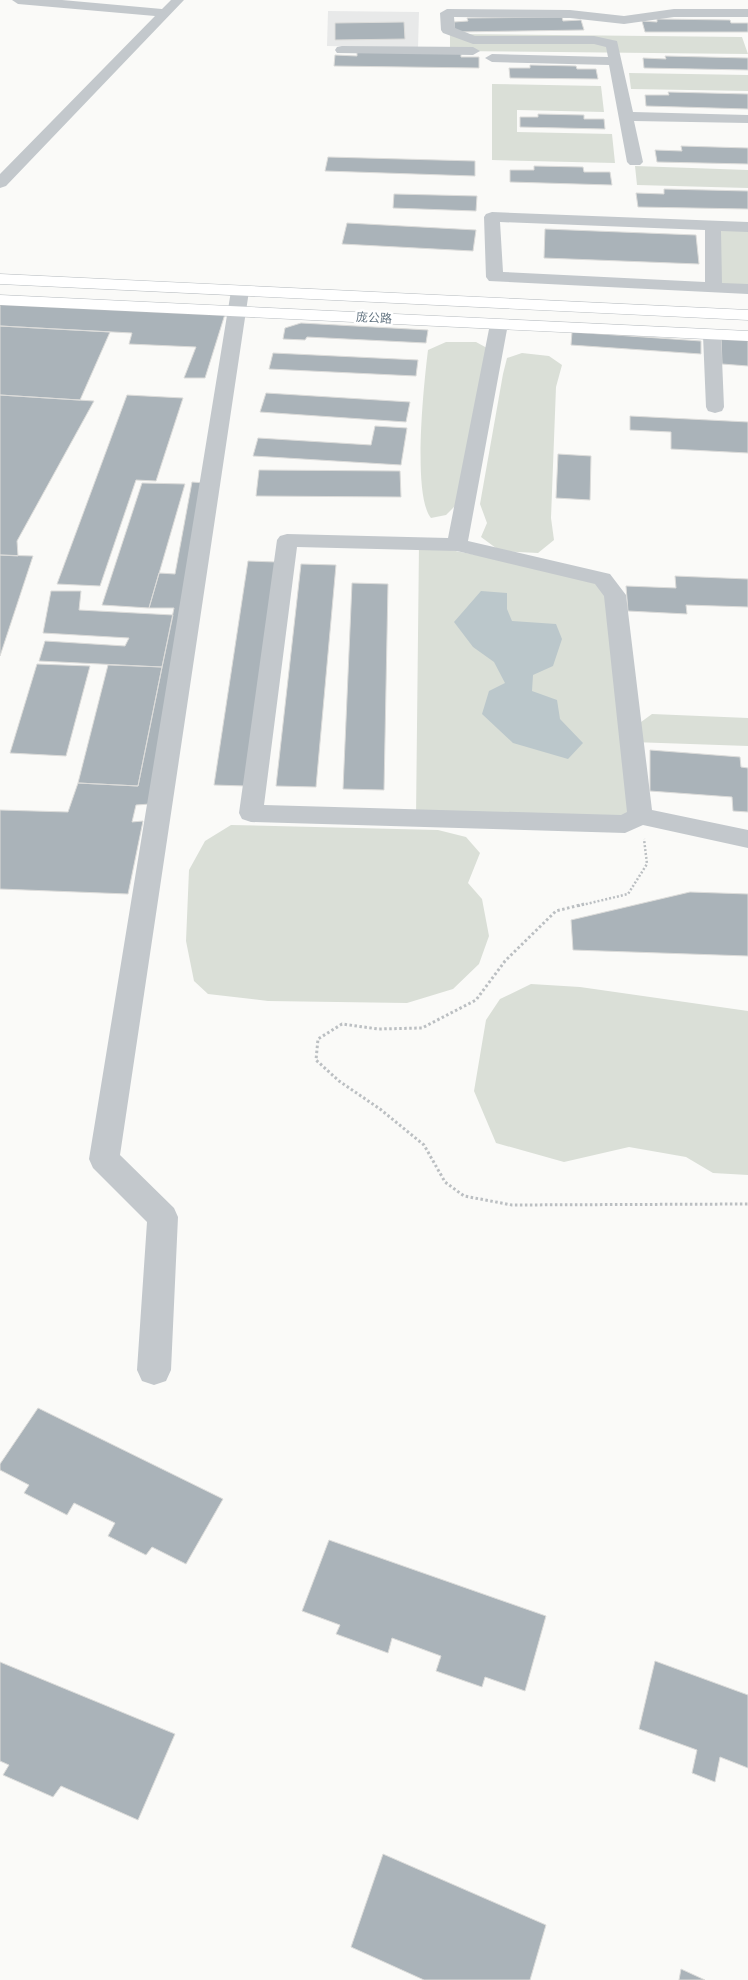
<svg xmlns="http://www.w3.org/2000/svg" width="748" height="1980" font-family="Rubik,'Noto Sans SC',sans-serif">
<rect width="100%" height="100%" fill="#fafaf8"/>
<path fill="#e8e9e9" d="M328 11 419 12 418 48 327 46Z"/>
<path fill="#dadfd7" d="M450 34 742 37 748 54 450 51Z
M629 73 748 75V91L631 89Z
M492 84 601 86 604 112 517 110V132L612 134 615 163 492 160Z
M635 166 748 170V188L637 185Z
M713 226 748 227V289L714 288Z
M446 342H476L487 348 459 502 446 515 431 518C412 495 424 383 428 350Z
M522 353 549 356 562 365 556 387 551 518 554 540 538 553 500 551 481 537 487 523 480 504 503 374 507 358Z
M419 544 602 579 630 730 652 714 748 718V746L632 742 640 816 416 818Z
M231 825 438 830 466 837 480 853 468 883 482 899 489 936 479 964 453 989 407 1003 268 1001 208 994 194 981 186 941 189 870 205 841Z
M531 984 580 987 748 1011V1175L713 1173 686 1157 629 1147 564 1162 496 1143 474 1091 486 1020 500 999Z"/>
<path fill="#bbc7cb" d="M481 591 507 593V609L512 621 556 624 562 639 553 666 533 675 532 691 557 700 560 719 583 743 568 759 513 743 482 714 489 691 505 683 494 662 473 647 454 622Z"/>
<path fill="#aab3b9" stroke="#dcdcda" d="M562 17 563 21 581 20 584 30 455 32 454 22 468 21 467 18Z
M657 19 730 20 731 23H748V32H645L642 21 657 22Z
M404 22 405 39 335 40V23Z
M357 52 461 53V57H479V68L334 66 335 55 357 56Z
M665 56 748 58V70L644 68 643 58 666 59Z
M530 65 576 66 577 69H596L598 79 510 78 509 68H530Z
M668 92 748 94V109L646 106 645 95H669Z
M538 114 584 115V119H604L605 129 520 127V117H538Z
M681 146 748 148V164L657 162 655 150 682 151Z
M328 157 475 161V176L325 171Z
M534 166 583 167 584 172H610L612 185 510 182V170H534Z
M664 189 748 191V209L638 207 636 193 664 194Z
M394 194 477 196 476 211 393 208Z
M347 223 476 230 473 251 342 244Z
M545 229 696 235 699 264 544 258Z
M0 304 225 314 205 378H184L196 347 129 344 132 333 0 326Z
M301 323 428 330 426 343 307 337 305 340 283 339 285 328Z
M0 326 110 332 80 400 0 395Z
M572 332 701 341V354L571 345Z
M721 337 748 339V366L722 364Z
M273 353 418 360 416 376 269 369Z
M266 393 410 402 406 422 260 412Z
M0 395 94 401 17 541 18 556 0 555Z
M127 395 183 398 156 481 136 480 100 586 57 584Z
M630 416 748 422V453L671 449V432L630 430Z
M375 426 407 428 401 465 253 456 258 438 371 445Z
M558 454 591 456 590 500 556 498Z
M259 470 400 471 401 497 256 496Z
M192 482 205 483 150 804 136 805 132 822 143 821 128 894 0 889V810L68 812 78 783 138 786 174 608H149L159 573 175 574Z
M142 483 185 484 149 608 102 605Z
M0 555 33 556 0 656Z
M248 561 276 562 246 786 214 785Z
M301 564 336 565 316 787 276 786Z
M675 576 748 579V607L686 605 687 614 628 611 626 586 676 588Z
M352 583 388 584 384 790 343 789Z
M51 591H81L79 610 173 615 162 667 39 661 45 641 125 646 129 638 43 633Z
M37 664 90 666 66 756 10 753Z
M108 665 162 667 138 786 78 783Z
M650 750 740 757 741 767 748 768V812L733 811 732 797 650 791Z
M690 892 748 894V956L573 950 571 920Z
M38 1408 223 1499 186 1564 152 1547 146 1555 108 1536 115 1523 74 1503 67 1515 24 1493 29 1485 0 1470V1464Z
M329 1540 546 1616 525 1691 485 1677 482 1687 436 1671 441 1656 392 1638 388 1653 336 1634 340 1625 302 1611Z
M655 1661 748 1695V1768L720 1757 715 1782 692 1773 697 1750 639 1729Z
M0 1662 175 1734 138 1820 61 1786 53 1797 3 1775 9 1765 0 1761Z
M383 1854 546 1925 530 1980H424L351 1947Z
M681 1969 705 1980H679Z"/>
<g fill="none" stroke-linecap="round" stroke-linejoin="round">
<g stroke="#b5babe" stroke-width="1">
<path id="major" d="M0 274 748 310V320L0 284Z
M0 295 748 331V341L0 305Z"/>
</g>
<path stroke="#bbbfc2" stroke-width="2.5" stroke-dasharray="2 2" stroke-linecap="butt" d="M578 906 628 894 647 864 644 839"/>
<path stroke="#bbbfc2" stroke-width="3" stroke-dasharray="2.5 2.5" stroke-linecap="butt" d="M584 904 556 911 505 961 476 1000 422 1028 378 1029 342 1024 318 1039 316 1060 339 1081 380 1109 424 1145 445 1182 464 1196 512 1205 748 1204"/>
<path fill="#c3c8cc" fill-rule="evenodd" d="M12 0H62L162 9 171 0H184L6 186 0 188V174L155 16 18 4Z
M447 9 570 10 624 16 674 9H748V17H674L624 24 570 18 454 17 455 28 475 36H594L617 41 633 112 748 115V123L634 121 643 162 640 165H630L627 162 609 65 492 62 485 58 492 54 608 57 606 47 594 44H473L443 33 441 30 440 13Z
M342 46 473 47 480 51 473 55 337 53 335 50 337 47Z
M492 212 748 222V232L721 231 722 283 748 284V294L489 281 486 277 484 217 486 214ZM500 222 705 230V282L503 272Z
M240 286 246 287 249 291 120 1155 174 1208 178 1217 171 1370 166 1381 154 1385 142 1381 137 1370 147 1222 93 1168 89 1159 231 291 234 287Z
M499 319 505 320 508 324 468 541 610 574 626 595 652 810 748 830V848L643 825 625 833 251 822 242 819 239 813 277 540 280 536 287 534 448 538 490 324 493 320ZM297 547 457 551 595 584 604 596 627 812 621 815 264 805Z
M712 330 718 331 721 335 724 407 722 411 715 413 708 411 706 407 703 335 706 331Z"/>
<use href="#major" fill="#fff" fill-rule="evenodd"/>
</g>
<g text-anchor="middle" stroke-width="5" stroke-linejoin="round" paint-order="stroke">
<g font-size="12" fill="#657683" stroke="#fff">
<text transform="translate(374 318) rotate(3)" y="4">庞公路</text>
</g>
</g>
</svg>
